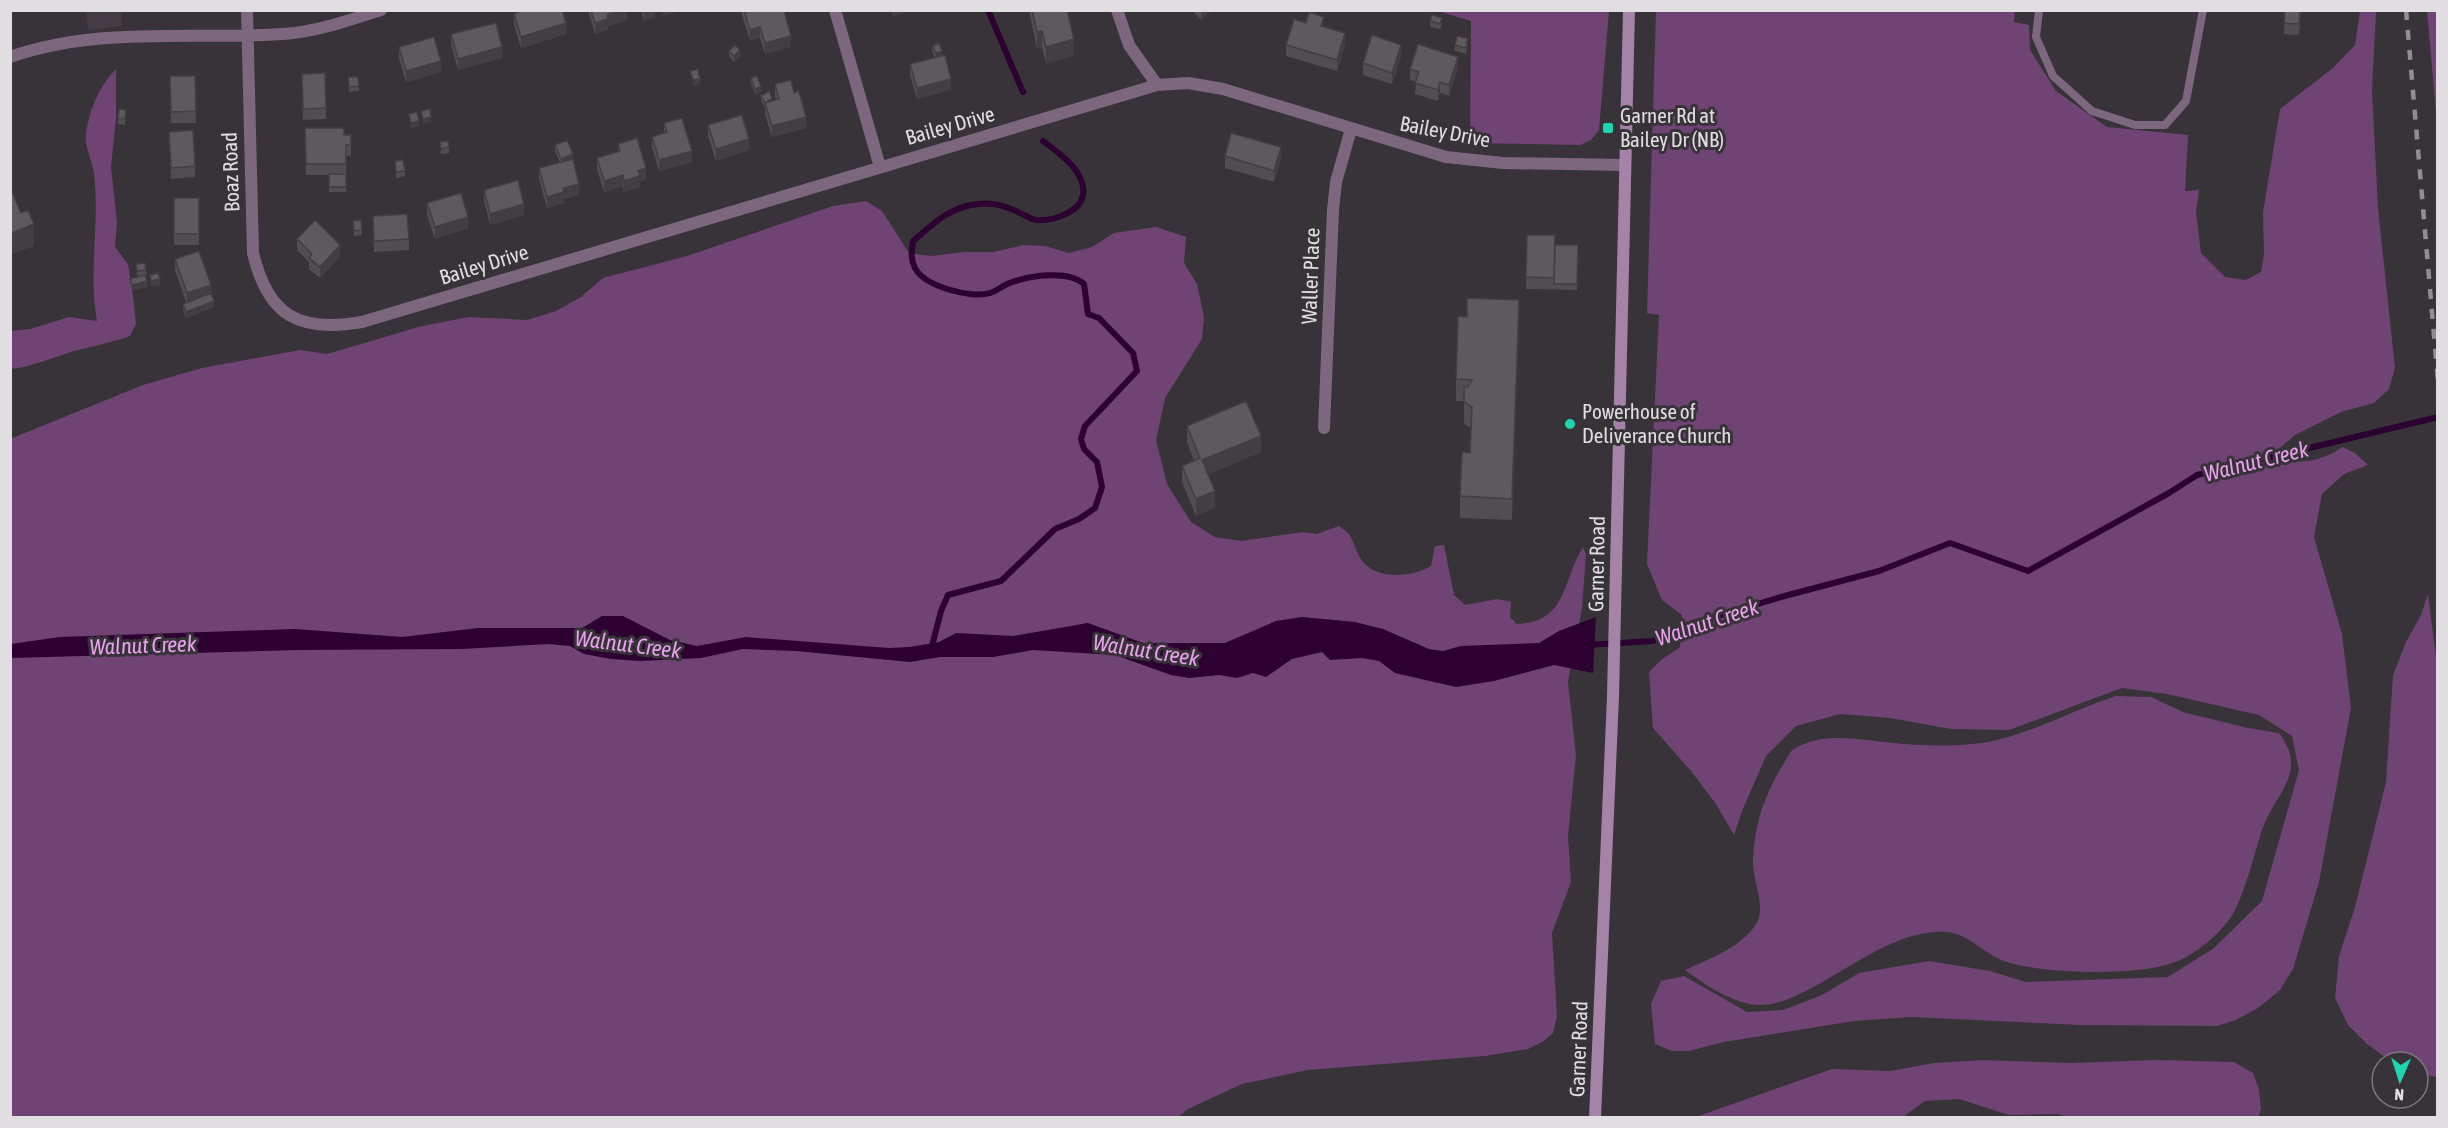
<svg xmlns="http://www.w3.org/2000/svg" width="2448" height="1128" font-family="'Asap Condensed',sans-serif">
<rect width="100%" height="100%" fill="#383338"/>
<path fill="#453c45" d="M86 11H121L122 26 88 30Z"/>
<path fill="#6f4373" d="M1438 11H1609L1599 130 1591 140 1580 145 1470 143 1471 21Z
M1656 11H2015L2014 22 2029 25 2030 50 2056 91 2107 127 2188 135 2185 191 2199 190 2196 212 2201 253 2225 277 2246 280 2261 272 2264 254 2263 212 2280 109 2333 68 2355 45 2360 11H2376L2372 91 2378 208 2395 368 2389 389 2374 403 2341 412 2295 435 2273 454C2296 468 2321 461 2343 447L2355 453 2368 465 2344 474 2322 494 2314 537 2342 634 2351 708 2319 882 2293 969 2280 990 2258 1008 2236 1020 2217 1026 2080 1025 1911 1017 1854 1021 1724 1042 1689 1051H1672L1655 1044 1651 1004 1661 981 1684 976 1747 1012 1783 1010 1822 995 1859 973 1929 961 1990 971 2026 982 2168 977 2214 948 2262 901 2299 770 2292 736 2259 715 2167 694 2122 688 2009 730 1951 729 1890 718 1840 714 1796 726 1766 756 1742 811 1734 835 1716 804 1691 771 1653 728 1649 672 1661 660 1680 647 1682 615 1662 600 1647 564 1659 315 1647 313Z
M2427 11H2437V124Z
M116 69V118L111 167 117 222 115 247 128 264 133 296 136 324 130 336C111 343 93 346 74 351 52 358 34 366 11 369L10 331 30 329 69 317 97 321C88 273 100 223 94 174 93 162 84 147 86 134 89 110 99 86 116 69Z
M866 201 882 211 909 253 931 256 964 252H994L1023 245 1045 246 1069 253 1092 247 1114 233 1156 227 1186 237 1184 263 1197 284 1204 317 1202 339 1165 398 1156 440 1167 484 1191 522 1215 537 1241 541 1303 532 1317 534 1339 526C1355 537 1351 540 1359 556 1372 581 1411 578 1431 566L1435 546 1444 545 1454 595 1465 605 1497 599 1511 602 1510 617 1517 624C1568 622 1562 581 1583 547L1586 554 1582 608 1568 682 1576 755 1568 836 1571 882 1552 933 1557 1016 1553 1033 1544 1041 1528 1049 1485 1056 1308 1070 1242 1084 1188 1109 1178 1117H11L10 439 143 385 202 368 300 350 327 354 422 326 469 317 527 320 556 311 581 297 603 278 687 256 833 206Z
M2428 594 2438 672 2437 1078 2418 1071V1062H2392L2367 1044 2348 1025 2335 998 2339 956 2355 907 2386 782 2393 675 2406 642 2421 615Z
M2116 696 2151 697 2183 712 2248 728 2279 733C2309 773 2276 791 2262 830 2254 855 2246 889 2234 912 2223 931 2200 951 2180 960 2144 977 2049 974 2010 963 1986 957 1971 934 1946 932 1876 927 1804 1016 1749 1004 1726 999 1704 984 1685 970 1709 959 1742 947 1756 924 1767 906 1752 880 1753 861 1754 825 1765 793 1784 763 1787 758 1790 751 1794 749 1824 731 1860 740 1893 743 1924 746 1957 747 1988 742 2033 733 2073 710 2116 696Z
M1983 1060 2071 1063 2158 1060 2234 1062 2253 1073 2259 1089 2261 1109 2258 1118H2073L2058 1114 2009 1115 1959 1099 1925 1101 1903 1117H1696L1832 1069 1890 1071 1934 1063Z"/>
<path fill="#2c0031" d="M602 616H623L670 640 697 646 746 637 889 648 910 647 939 642 956 633 1013 636 1088 623 1143 643H1225L1276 621 1302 617 1355 622 1383 629 1429 649 1443 651 1461 646 1539 643 1559 631 1596 617 1593 673 1554 665 1494 681 1456 687 1395 673 1379 661 1362 658 1330 660 1322 652 1292 659 1266 677 1253 673 1237 678 1219 675 1189 678 1171 675 1115 655 1033 650 993 657H940L910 662 796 651 743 649 701 658 640 661 611 659 584 654 570 646 549 644 462 649 297 650 11 658V644L60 637 295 629 402 637 478 628H582Z"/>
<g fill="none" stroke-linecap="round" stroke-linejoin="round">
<path stroke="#2c0031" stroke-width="6" d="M988 10 1023 92
M1586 645 1653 641 1687 625 1781 597 1879 571 1950 543 2028 571 2169 493 2197 475 2438 417
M931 650 941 611 948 595 1001 581 1055 529 1079 519 1095 508 1102 487 1097 462 1084 449 1081 439 1085 426 1137 371 1133 353 1099 318 1088 314 1084 284C1069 270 1030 275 1010 283 1003 285 997 291 990 293 971 299 924 286 915 268 910 259 912 251 913 241 931 226 946 210 971 205 988 201 1005 205 1020 213 1025 215 1031 220 1037 220 1052 221 1080 213 1083 195 1087 172 1059 153 1043 141"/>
<path stroke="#7d677f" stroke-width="8" d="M2039 10 2036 37 2053 76 2092 111 2135 125H2165L2186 101 2203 10"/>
<path stroke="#7d677f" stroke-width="12" d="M247 10 253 253C268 316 299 333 362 322L1157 85 1188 83 1223 89 1446 157 1503 163 1624 165
M835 10 880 167
M1117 10 1129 45 1157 85
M10 57C99 26 191 40 283 34 316 32 350 20 381 10
M1324 428 1333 210 1336 182 1351 129"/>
<path stroke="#a582a8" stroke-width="12" d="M1595 1118 1613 696 1629 10"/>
<path stroke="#918d91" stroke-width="4.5" stroke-dasharray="10 10" stroke-linecap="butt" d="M2406 10 2438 382"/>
</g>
<path fill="#514d51" d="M588 10H627V20L608 26V30L595 34Z
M641 10H660L655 12V17L644 21Z
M742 10H784L791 47 765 54 760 38 750 41 742 15Z
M1029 10H1067L1074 56 1046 63 1042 47 1037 49Z
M1192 10H1212L1201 20Z
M2285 10H2301L2299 35 2284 34Z
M514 14 566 34 521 48 514 25Z
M1430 21 1442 23 1440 29 1430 27Z
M1306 23 1324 26 1345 44 1337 71 1286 56V45Z
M451 34 502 58 458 70 451 45Z
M1468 44 1466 54 1455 51V45Z
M932 46 942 56 951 90 917 99 910 75V64L935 58 932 51Z
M399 47 441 72 406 82 399 58Z
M729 51 740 56 734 62 729 56Z
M1401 56 1392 84 1363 75V63Z
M1458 68 1449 96 1440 93 1438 101 1415 94 1416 82 1410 80V69Z
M170 76H195L196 123H171Z
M348 77H358L359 91 349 92Z
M751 78 761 92 755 94 751 83Z
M775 84 794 93 806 128 772 137 765 114V108L761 101V96L772 101 776 100 775 96Z
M302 85 326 108V119L303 120Z
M119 109 126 110 125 125 118 124Z
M664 123 692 162 659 171 652 148V137L664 133Z
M708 125 749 150 716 161 708 136Z
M305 128 344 135H351V156H346V192H329V175H306Z
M169 132 195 166V177L171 179Z
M440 142 449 147V153L441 154Z
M618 144 646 180 640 181V187L624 192 623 186 604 192 597 169V158L618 152Z
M555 145 573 159 579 195 564 199V203L547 208 539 179V168L560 163 555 151Z
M1225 156 1281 158 1274 182 1225 168Z
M395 161 405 171V176L396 178Z
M484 190 524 215 490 225 484 201Z
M174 198H199V245H174Z
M427 203 468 228 435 239 427 215Z
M373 216 409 239V250L374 252Z
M353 221 362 230V235L354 236Z
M1527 235 1555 245H1578L1577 290 1526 289Z
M297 239 340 256 320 278 309 269V262L297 250Z
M175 259 211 293 214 307 186 318 183 309V304L186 302 175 270Z
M136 264 146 270 147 287 132 290 130 284V279L137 277Z
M1519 322 1512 520 1460 518V496L1470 453 1471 428 1464 424V401H1456V379Z
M1187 426 1261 452 1208 474 1215 507 1196 516 1182 482V466L1194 461 1187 442Z"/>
<path fill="#423e42" d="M621 10H627V20L608 26V30L595 34V23L607 15Z
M644 10H660L655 12V17L644 21Z
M663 10H682L663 16Z
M892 10H914L892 17Z
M1201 10H1212L1201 20Z
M566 23V34L521 48V37Z
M760 27V38L750 41V30Z
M1042 31V47L1037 49V32Z
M1345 33V44L1337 71V60Z
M791 36V47L765 54V43Z
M1074 39V56L1046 63V47Z
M1401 45V56L1392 84V73Z
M502 47V58L458 70V59Z
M740 50V56L734 62V56Z
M942 51V56L936 59V53Z
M1458 57V68L1449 96V85Z
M441 61V72L406 82V71Z
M700 79V84L693 86V80Z
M951 79V90L917 99V88Z
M1440 82V93L1438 101V90Z
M761 87V92L755 94V89Z
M431 117V122L423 124V119Z
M806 117V128L772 137V126Z
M419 121V126L411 128V123Z
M749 139V150L716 161V149Z
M1281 147V158L1274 182V171Z
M692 151V162L659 171V160Z
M573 154V160L561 164V159Z
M646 168V180L640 181V187L624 192V181L638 171Z
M623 175V186L604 192V181Z
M579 184V195L564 199V203L547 208V197L563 188Z
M524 204V215L490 225V214Z
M468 217V228L435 239V227Z
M34 224V246L10 255V234Z
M340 245V256L320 278V267Z
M160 279V285L151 287V281Z
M147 281V287L132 290V285Z
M211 285V296L187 305V293Z
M1519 300V322L1512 520V499Z
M214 301V307L186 318V312Z
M1261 436V452L1202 476V460Z
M1215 491V507L1196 516V499Z"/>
<path fill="#5e595e" stroke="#423e42" stroke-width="1.5" d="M524 10H562L566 23 521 37 514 14Z
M591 10H621L607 15 608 19 595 23Z
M744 10H784L791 36 765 43 760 27 750 30Z
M1032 10H1067L1074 39 1046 47 1042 31 1037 32Z
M2285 10H2300L2299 24 2284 23Z
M1309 12 1324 17 1321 26 1345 33 1337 60 1286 45 1294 19 1306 23Z
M1432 15 1442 18 1440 24 1430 21Z
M496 23 502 47 458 59 451 34Z
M1372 35 1401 45 1392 73 1363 63Z
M1457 36 1468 38 1466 48 1455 45Z
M434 37 441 61 406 71 399 47Z
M939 43 942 51 936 53 932 46Z
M1418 44 1458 57 1449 85 1440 82 1438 90 1415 83 1419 72 1410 69Z
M735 45 740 50 734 56 729 51Z
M945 55 951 79 917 88 910 64Z
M698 69 700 79 693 80 690 71Z
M325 73 326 108 303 109 302 74Z
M170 76H195L196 111 171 112Z
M757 76 761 87 755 89 751 78Z
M348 77H358L359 86 349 87Z
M791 80 794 93 799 91 806 117 772 126 765 103 779 99 775 84Z
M769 91 772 98 765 103 761 96Z
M119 109 126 110 125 119 118 118Z
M430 109 431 117 423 119 421 111Z
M417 112 419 121 411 123 409 114Z
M742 115 749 139 716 149 708 125Z
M682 118 692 151 659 160 652 137 667 132 664 123Z
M305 128H344V135H351V145H346V164H306Z
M193 130 195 166 171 168 169 132Z
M1231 133 1281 147 1274 171 1225 156Z
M637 138 646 168 638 171 640 176 624 181 623 175 604 181 597 158 620 151 618 144Z
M567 140 573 154 561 159 555 145Z
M448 141 449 147 441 149 440 142Z
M573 159 579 184 563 188 564 192 547 197 539 168Z
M403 160 405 171 396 172 395 161Z
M329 174H346V187H329Z
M518 180 524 204 490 214 484 190Z
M10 187 21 213 28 210 34 224 10 234Z
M461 193 468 217 435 227 427 203Z
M174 198H199V234H174Z
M407 214 409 239 374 241 373 216Z
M315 220 340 245 320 267 309 258 312 254 297 239Z
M361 220 362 230 354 231 353 221Z
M1527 235H1555L1554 278 1526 277Z
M1555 245H1578L1577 284H1554Z
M199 251 211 285 187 293 175 259Z
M145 263 146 270 137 271 136 264Z
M158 273 160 279 151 281 150 275Z
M145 275 147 281 132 285 130 279Z
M211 293 214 301 186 312 183 304Z
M1467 298 1519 300 1512 499 1460 496 1462 452 1470 453 1472 407 1464 402V387H1468L1472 380 1456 379 1458 316 1467 317Z
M1246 401 1261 436 1202 460 1215 491 1196 499 1182 466 1200 458 1187 426Z"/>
<g fill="#1ed5b1" stroke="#383338" stroke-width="2">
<rect x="1602" y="122" width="12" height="12" rx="3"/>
<circle cx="1570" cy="424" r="6"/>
</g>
<g text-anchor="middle" stroke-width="6" stroke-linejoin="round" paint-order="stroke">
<g font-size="21" fill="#e1dee1" stroke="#383338" text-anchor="start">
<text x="1620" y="123">Garner Rd at<tspan x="1620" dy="24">Bailey Dr (NB)</tspan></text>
<text x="1582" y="419">Powerhouse of<tspan x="1582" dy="24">Deliverance Church</tspan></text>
</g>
<g font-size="21" fill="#e1dee1" stroke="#383338">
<text transform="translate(950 126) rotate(-16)" y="7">Bailey Drive</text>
<text transform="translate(1445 132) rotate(11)" y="7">Bailey Drive</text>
<text transform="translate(231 172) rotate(-92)" y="7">Boaz Road</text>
<text transform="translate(484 265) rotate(-17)" y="7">Bailey Drive</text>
<text transform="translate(1311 276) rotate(-88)" y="7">Waller Place</text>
<text transform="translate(1597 564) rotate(-89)" y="7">Garner Road</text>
<text transform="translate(1579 1049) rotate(-88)" y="7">Garner Road</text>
</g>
<g font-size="22" font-style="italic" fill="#eaa2ef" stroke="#383338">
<text transform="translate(2256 461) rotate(-14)" y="8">Walnut Creek</text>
<text transform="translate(1707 622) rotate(-18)" y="8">Walnut Creek</text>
<text transform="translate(628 644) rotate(7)" y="8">Walnut Creek</text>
<text transform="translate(143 645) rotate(-2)" y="8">Walnut Creek</text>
<text transform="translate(1146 650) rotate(9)" y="8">Walnut Creek</text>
</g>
</g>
<rect width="2448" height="1128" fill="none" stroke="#e1dee1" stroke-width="24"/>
<g transform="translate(2400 1080) rotate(183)"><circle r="28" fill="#383338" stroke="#7c777c" stroke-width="1.5"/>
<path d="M0-4.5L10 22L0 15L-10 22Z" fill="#1ed5b1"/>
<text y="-9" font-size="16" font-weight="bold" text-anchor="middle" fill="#e1dee1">N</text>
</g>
</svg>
